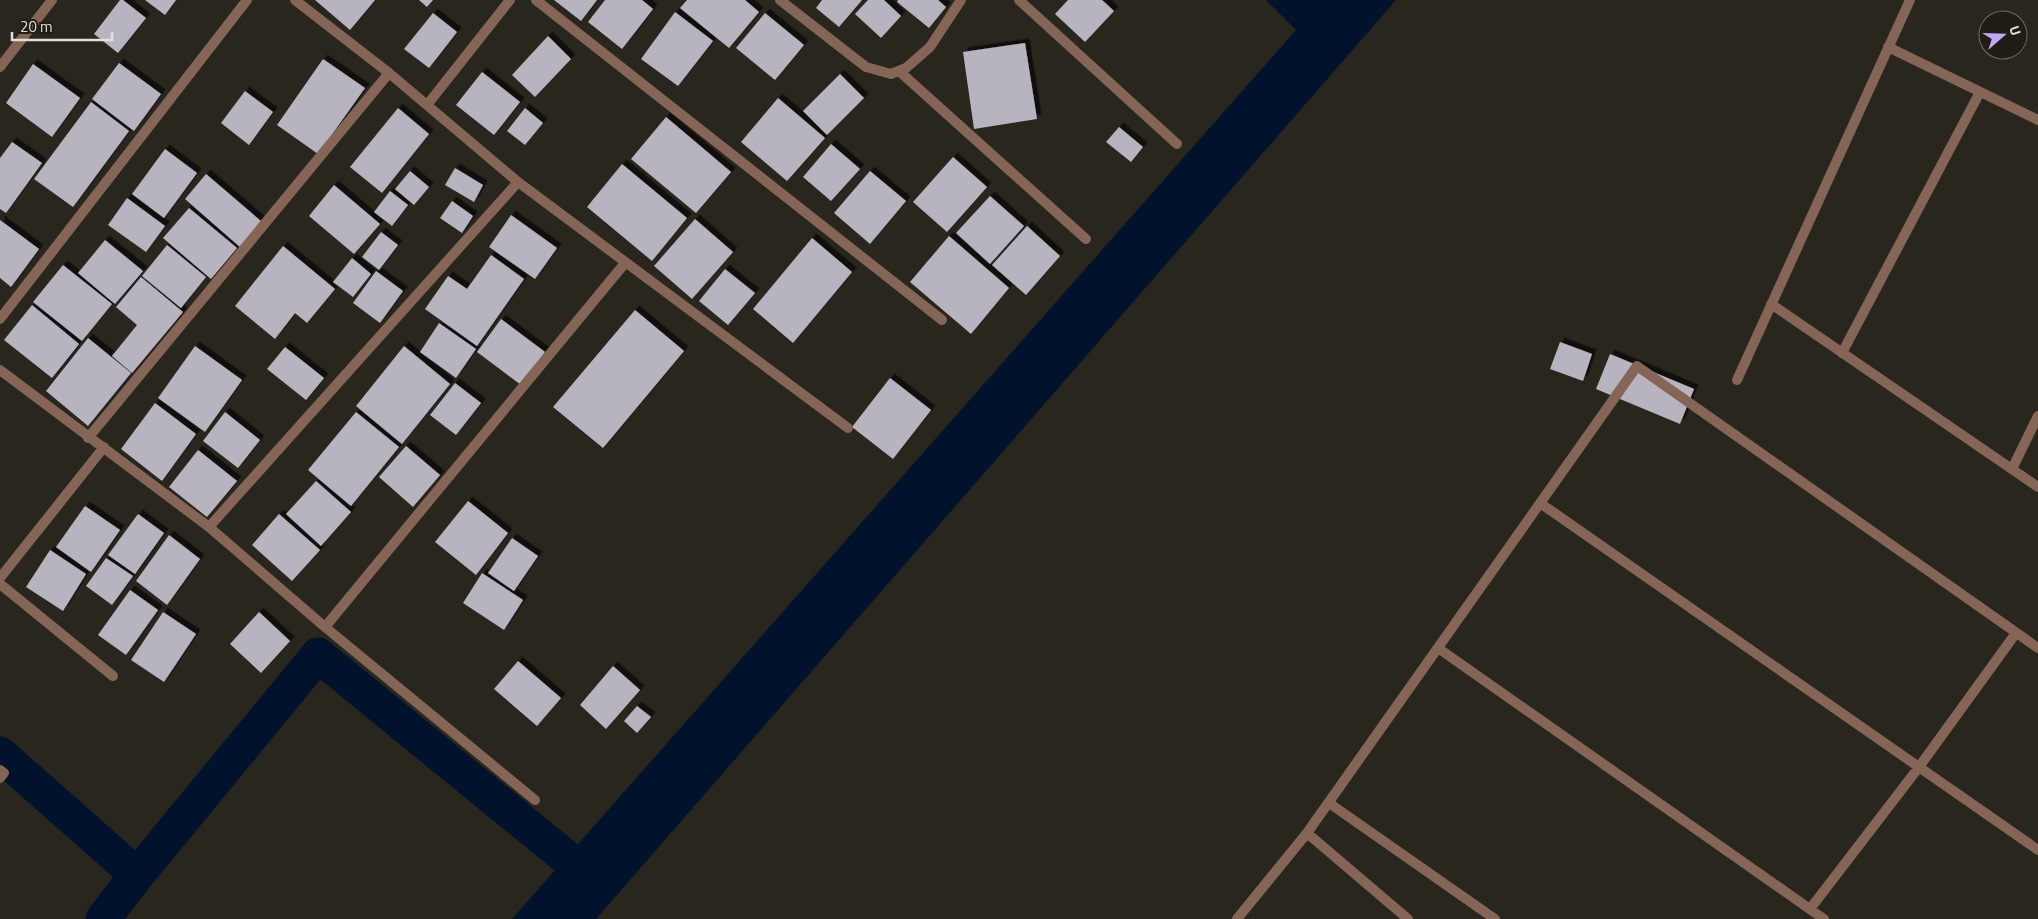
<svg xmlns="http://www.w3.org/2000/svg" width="2038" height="919" font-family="'Titillium Web',sans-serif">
<defs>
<filter id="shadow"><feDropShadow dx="4.5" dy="-4.5" stdDeviation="0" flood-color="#0009"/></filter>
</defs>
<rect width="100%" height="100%" fill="#28261d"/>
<path fill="#00122c" d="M1266 0H1396L596 919H512L1296 30Z"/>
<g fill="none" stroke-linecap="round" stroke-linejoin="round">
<path stroke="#00122c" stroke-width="35" d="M0 754 137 875 103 919
M137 875 318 655 578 867"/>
</g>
<path fill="#b7b4bf" filter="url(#shadow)" d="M120 0H123L146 18 118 53 94 34Z
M145 0H176L165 15Z
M315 0H375L350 30Z
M419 0H433L427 7Z
M554 0H597L581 21Z
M605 0H642L653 9 622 49 588 22Z
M687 0H745L759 12 729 48 680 8Z
M822 0H862L839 27 816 8Z
M868 0H884L901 16 881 38 855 14Z
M898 0H938L946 7 929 28 897 2Z
M1068 0H1102L1114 11 1085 42 1055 14Z
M675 12 713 41 678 86 641 59Z
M433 13 457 32 429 68 404 49Z
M765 13 804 45 775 80 736 48Z
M548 36 571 59 535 97 512 75Z
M1025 43 1037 119 974 129 963 52Z
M323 59 365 88 318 154 277 125Z
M119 63 161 94 134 131 92 99Z
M33 64 80 98 52 137 6 103Z
M482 72 520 102 494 135 456 105Z
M840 74 864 98 827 135 803 111Z
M245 91 273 112 249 145 221 123Z
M778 98 825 138 787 181 741 142Z
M91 102 129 131 73 207 34 179Z
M398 108 429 134 382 193 350 167Z
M525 108 543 123 525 145 507 131Z
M666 117 731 172 696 213 631 159Z
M1119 127 1143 147 1131 162 1106 142Z
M12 142 42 163 6 213 0 209V158Z
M831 144 860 169 831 201 803 177Z
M165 149 197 173 164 218 132 194Z
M953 157 987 187 947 232 913 202Z
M622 164 687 218 652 261 587 207Z
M455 168 483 185 474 202 445 185Z
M410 171 429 187 414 205 395 189Z
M870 171 906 201 870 244 834 213Z
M206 174 262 222 240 247 185 199Z
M334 185 380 224 354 254 309 216Z
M390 191 408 205 392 226 374 212Z
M990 196 1024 226 990 264 956 233Z
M127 198 165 226 146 252 108 225Z
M452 201 473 216 462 233 440 218Z
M189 208 237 248 211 279 163 238Z
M511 215 557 248 535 279 489 247Z
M695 219 733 252 692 299 654 266Z
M0 220 39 249 11 287 0 278Z
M1027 226 1060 256 1026 295 992 265Z
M381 232 398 245 379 270 362 257Z
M949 236 1009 288 971 334 910 282Z
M812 238 852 272 793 343 753 309Z
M105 240 143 271 115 304 78 273Z
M167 245 206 277 181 308 142 276Z
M283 246 335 289 307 323 295 313 275 339 235 306Z
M491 255 524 279 477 346 425 309 448 276 467 289Z
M352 258 371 274 353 297 333 282Z
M63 265 112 304 82 341 33 302Z
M725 269 755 293 728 325 699 301Z
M376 271 403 291 380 323 353 303Z
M141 277 183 312 132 373 112 356 137 325 116 307Z
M32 305 79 344 52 378 4 340Z
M635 310 684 351 603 448 553 407Z
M501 319 545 352 521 385 477 352Z
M439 323 476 349 456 378 420 352Z
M88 338 131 373 88 426 46 391Z
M1560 342 1592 354 1583 381 1550 369Z
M195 346 242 380 205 432 158 398Z
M404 346 450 384 402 444 356 406Z
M285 347 324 378 306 400 267 369Z
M1610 354 1694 389 1680 424 1596 389Z
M890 378 931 410 893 459 852 427Z
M455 383 481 403 456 435 430 415Z
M155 403 196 434 162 481 121 449Z
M225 412 260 440 238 468 203 441Z
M356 412 399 447 351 506 308 470Z
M406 446 440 475 413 507 379 477Z
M198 450 237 481 207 517 169 487Z
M316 481 351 512 321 546 286 514Z
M468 501 508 533 476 575 435 542Z
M85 506 120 530 91 572 56 547Z
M138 514 164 533 135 574 108 555Z
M279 514 320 550 292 581 252 545Z
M169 535 200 559 167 605 136 581Z
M512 538 538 556 514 591 488 573Z
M50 550 86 574 63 611 26 587Z
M106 558 133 576 112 605 86 586Z
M482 573 523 600 504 630 463 603Z
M130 590 158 610 126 655 98 635Z
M163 612 196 634 164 682 131 660Z
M259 612 290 641 261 673 230 644Z
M518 661 561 698 537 726 494 689Z
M613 666 640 690 606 729 580 705Z
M637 706 651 717 637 733 624 721Z"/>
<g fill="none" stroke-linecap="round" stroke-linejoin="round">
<path stroke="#846556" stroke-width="10" d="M0 584 113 676"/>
<path stroke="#846556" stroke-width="10" d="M295 0 389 73 518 182 848 428
M536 0 942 320
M780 0 866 67 891 74 906 68 930 47 961 0
M1019 0 1177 144
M1888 47 2038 120
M0 67 52 0
M899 71 1086 239
M427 105 510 0
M1771 304 2038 487
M0 319 247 0
M1842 353 1980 92
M0 370 209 527 325 627 535 800
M1737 380 1910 0
M88 438 389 73
M2012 469 2038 416
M1540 503 2038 850
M209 527 518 182
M0 578 104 447
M325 627 625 263
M1438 648 1824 919
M0 770 4 773 0 778
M1329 803 1495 919
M1307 833 1408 919
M1810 909 1919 767 2016 633
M1237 919 1307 833 1637 366 2038 648"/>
</g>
<g transform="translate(2003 35) rotate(70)"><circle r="24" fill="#1f1d14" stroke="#6d6b63"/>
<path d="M0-4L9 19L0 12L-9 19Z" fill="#c0a8f4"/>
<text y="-8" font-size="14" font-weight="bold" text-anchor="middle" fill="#e1dfda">U</text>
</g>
<path d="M12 32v8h100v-8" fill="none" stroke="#e1dfda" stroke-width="2.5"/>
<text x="20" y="32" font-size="15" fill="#e1dfda" stroke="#1f1d14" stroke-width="4" paint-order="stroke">20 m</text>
</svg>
